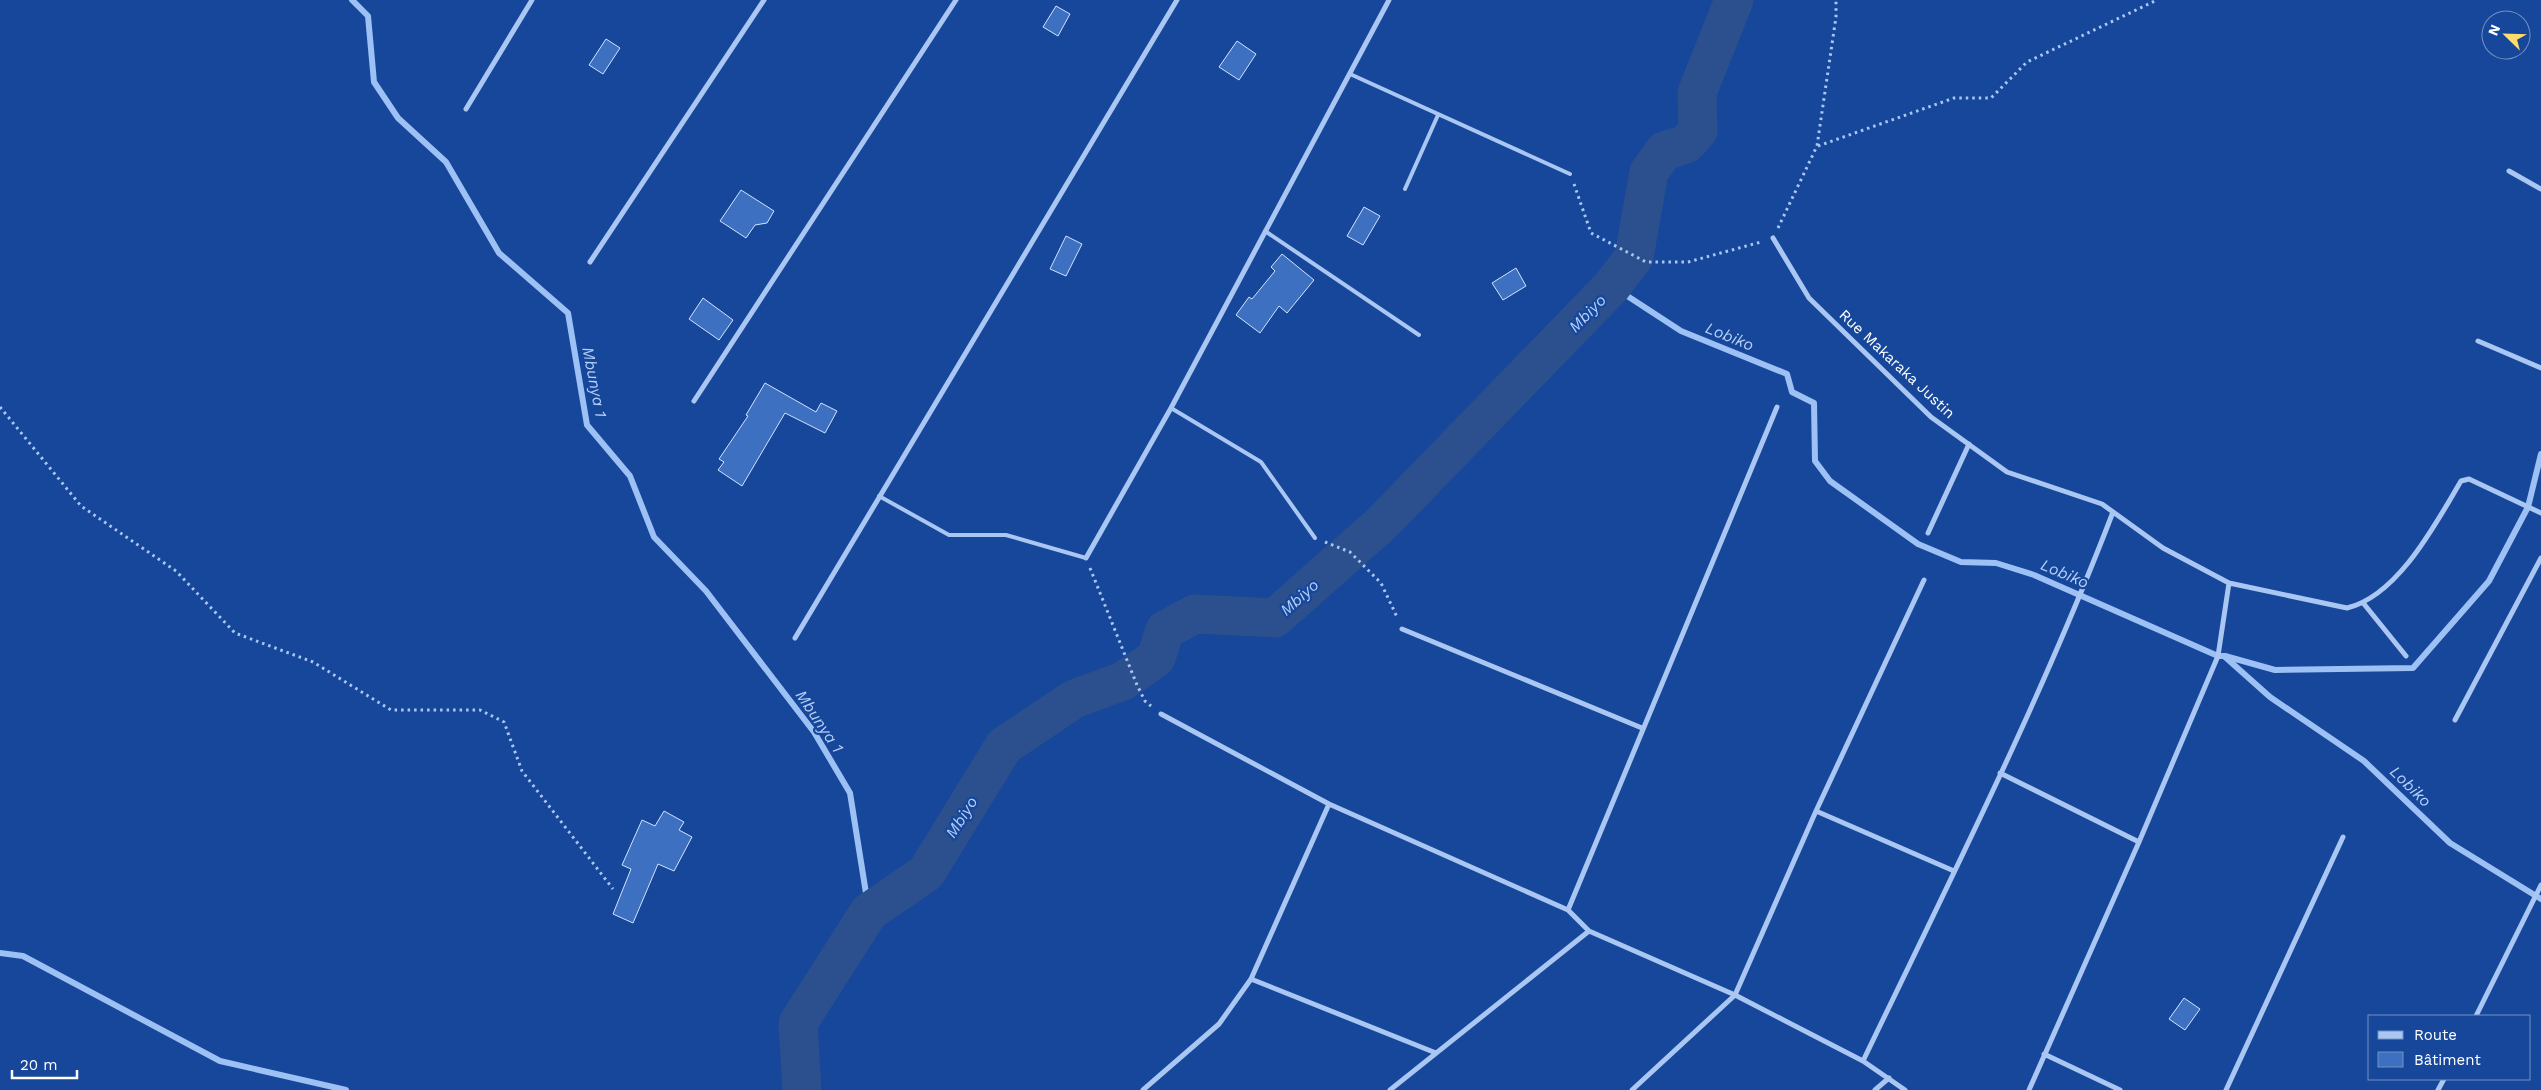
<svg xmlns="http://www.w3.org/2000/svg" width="2541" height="1090" font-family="'Work Sans',sans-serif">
<rect width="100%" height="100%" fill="#16479a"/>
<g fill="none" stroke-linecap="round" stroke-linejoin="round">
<path stroke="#9dc0f5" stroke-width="6" d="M352 0 368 16 374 82 398 118 446 162 499 253 568 313 587 425 630 476 654 537 706 591 814 732 850 793 869 912
M1612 286 1681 331 1787 374 1792 392 1814 403 1815 461 1830 481 1918 544 1961 562 1996 563 2034 575 2218 656H2224L2270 697 2364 761 2450 843 2541 899
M2225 656 2275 670 2413 668 2489 581 2528 507 2541 454
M0 953 23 956 220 1061 346 1090"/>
<path stroke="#2c508e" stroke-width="39" d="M802 1090 798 1023 869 912 926 873 1004 746 1074 699 1123 681 1156 658 1165 630 1195 614 1275 618 1382 523 1612 286 1634 257 1649 172 1664 151 1686 144 1698 131 1697 93 1734 0"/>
</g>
<path fill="#3e70c1" stroke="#d2e3fd" d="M1056 6 1070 14 1058 36 1043 27Z
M606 39 620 48 603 74 589 65Z
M1237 41 1256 54 1239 80 1219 67Z
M741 190 774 211 767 223 755 225 746 238 720 221Z
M1364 207 1380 216 1363 245 1347 236Z
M1066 236 1082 244 1066 276 1050 269Z
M1282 254 1314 280 1287 313 1279 306 1260 333 1236 315 1249 297 1252 299 1275 271 1271 267Z
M1516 268 1526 286 1503 300 1492 283Z
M703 298 733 320 719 340 689 319Z
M765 383 816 412 821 403 837 411 825 433 785 413 742 486 718 470 724 462 719 459 748 416 746 415Z
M664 811 684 822 679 830 692 837 674 871 658 864 633 923 613 914 631 869 622 865 642 820 655 826Z
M2184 998 2200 1009 2185 1030 2169 1019Z"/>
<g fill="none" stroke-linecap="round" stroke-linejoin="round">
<path stroke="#aac6f2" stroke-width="3" stroke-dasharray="2.5 4" stroke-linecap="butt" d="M1818 146 1954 98H1991L2027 62 2157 0
M1574 184 1591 233 1646 262H1688L1761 242
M1778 228 1817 146 1836 17V0
M0 407 81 506 176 571 235 633 313 662 391 710H480L504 722 522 771 613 889
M1325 542 1350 552 1381 583 1397 617
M1090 568 1137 685 1145 701 1151 706"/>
<path stroke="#aac6f2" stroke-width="4" d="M1350 74 1570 174
M1405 189 1438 115
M1265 231 1419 335
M1171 408 1261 462 1315 538
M879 496 949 535H1006L1086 558"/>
<path stroke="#aac6f2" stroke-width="5" d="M466 109 532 0
M2509 171 2541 189
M1773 238 1809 298 1931 417 2007 472 2102 504 2163 548 2229 583 2347 608C2398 596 2436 523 2461 481L2469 479 2541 513
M590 262 764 0
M2478 341 2541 368
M694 401 956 0
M1928 533 1969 444
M1086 558 1171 408 1389 0
M2364 604 2406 656
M1402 629 1642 728
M795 638 1177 0
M1161 714 1329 804 1568 910 1589 931 1735 995 1863 1061 1905 1090
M2455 720 2541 558
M2000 773 2139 842
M1816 811 1954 871
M1568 910 1777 407
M1251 979 1436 1053
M2476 1016 2541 885
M2044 1054 2120 1090
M1863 1061C1950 880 2041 700 2113 512
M1143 1090 1219 1024 1251 979 1329 804
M1390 1090 1589 931
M1632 1090 1735 995 1816 811 1924 580
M1875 1090 1889 1078
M2029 1090 2139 842 2218 656 2229 583
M2226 1090 2343 837
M2438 1090 2444 1079"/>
</g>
<g text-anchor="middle" stroke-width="4.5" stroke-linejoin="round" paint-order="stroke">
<g font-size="15" fill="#fff" stroke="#16479a">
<text transform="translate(1897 364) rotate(43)" y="5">Rue Makaraka Justin</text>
</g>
<g font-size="16" font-style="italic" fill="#b7d1f9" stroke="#16479a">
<text transform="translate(1587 313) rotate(-46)" y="6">Mbiyo</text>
<text transform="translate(1730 336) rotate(22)" y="6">Lobiko</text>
<text transform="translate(595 382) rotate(79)" y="6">Mbunya 1</text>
<text transform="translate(2065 573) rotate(23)" y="6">Lobiko</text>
<text transform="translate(1299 597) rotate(-42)" y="6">Mbiyo</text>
<text transform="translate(820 721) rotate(56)" y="6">Mbunya 1</text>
<text transform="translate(2411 786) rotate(44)" y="6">Lobiko</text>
<text transform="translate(961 817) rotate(-58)" y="6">Mbiyo</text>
</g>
</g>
<rect x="2368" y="1015" width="162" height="65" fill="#16479a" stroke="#7391c2"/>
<rect x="2378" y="1031" width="25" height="8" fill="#aac6f2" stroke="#7391c2"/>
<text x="2414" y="1040" font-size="15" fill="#ffffff">Route</text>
<rect x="2378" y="1052" width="25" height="15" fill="#3e70c1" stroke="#7391c2"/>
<text x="2414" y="1065" font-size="15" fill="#ffffff">Bâtiment</text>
<g transform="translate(2506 35) rotate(293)"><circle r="24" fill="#16479a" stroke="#7391c2"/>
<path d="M0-4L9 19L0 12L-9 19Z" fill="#ffdd6b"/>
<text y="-8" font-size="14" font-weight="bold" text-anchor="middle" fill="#ffffff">N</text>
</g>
<path d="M12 1070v8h65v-8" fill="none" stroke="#ffffff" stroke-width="2.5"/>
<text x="20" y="1070" font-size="15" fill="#ffffff" stroke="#16479a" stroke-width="4" paint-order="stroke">20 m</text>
</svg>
